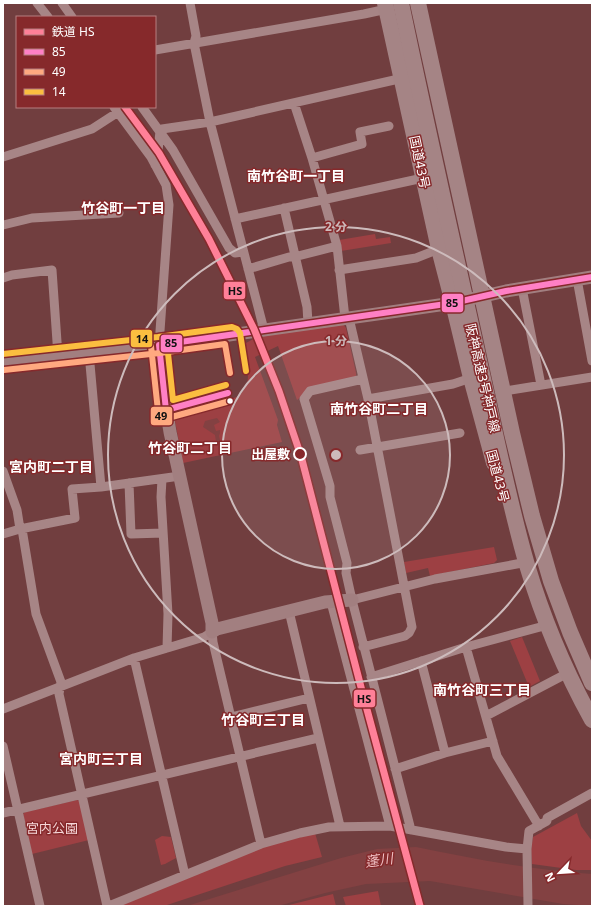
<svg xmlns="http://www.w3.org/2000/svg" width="595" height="909" font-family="'Noto Sans','Noto Sans JP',sans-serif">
<rect width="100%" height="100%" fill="#713e3f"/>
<path fill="#9d4043" d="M375 234 376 239 390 237 391 243 341 251 339 240Z
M343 324 346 328 356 373V377L303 395 297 400 278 346 255 357 278 420 277 425 282 442 183 463 174 416 237 397C254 383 248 369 240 352L246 343 259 336Z
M494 547 497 560 494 563 430 576 428 568 406 573 404 562Z
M522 637 540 681 529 687 510 641Z
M77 800 80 801 89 840 32 854 23 814 25 812Z
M577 813 581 826 592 841V870H576L532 864 531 850 533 837Z
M315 833 322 857 285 866 164 906H119L261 847Z
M162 836 171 837 176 858 165 864 161 865 155 840Z
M378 891 381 906H346L343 897Z
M333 894 336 906H285Z"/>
<path fill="#834142" d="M217 418 220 422 214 425 216 431 220 430V433L219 436 220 440 219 443 216 442 215 435 203 427 205 421Z
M416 847C474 859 532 870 592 874V906L563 904 430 881 366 884 325 893 278 906H187L341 858 377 849Z"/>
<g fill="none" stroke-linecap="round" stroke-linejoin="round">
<path stroke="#a78586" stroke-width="9" d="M37 3 48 17
M62 3 72 17
M190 3 196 36 194 43 210 122 264 330
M155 50 364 14 387 9
M294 103 312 158 337 246 345 318
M114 107 151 157 166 185 169 205 159 345
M142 107 173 150 229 248 235 253 243 252
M3 157 92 129 126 107
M312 158 362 144 360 132 389 126
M155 165 157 161 160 131 162 129 210 122 403 78
M284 208 307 307 308 323
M235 219 423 178
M3 225 32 218 119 213
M248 269 289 257H294L337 246
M339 270 416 258 439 249
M3 278 12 275 52 270 58 356
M577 279 592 361
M522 288 541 385
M349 318 368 399 412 627 409 633 405 636 363 647
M89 353 101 487
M363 379 310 391 304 399 330 486V497L347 563 346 573 352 600 411 830
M505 391 592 377
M368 399 453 384 471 378
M360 450 460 433
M3 471 17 510 20 529
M162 479 161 497 168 614 167 648
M129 483 131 534 163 533
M22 529 36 614 61 682 59 694 107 906
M3 534 20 529 75 518 72 489 101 487 180 476
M352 600 435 579 522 563
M331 602 390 826
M289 611 340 826
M134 658 185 875
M421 661 445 753
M371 677 466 647
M3 709 134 658 204 637 212 632 213 642 261 844
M486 716 564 675
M231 717 309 698
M3 746 40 906
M395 769 445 753 493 741
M3 813 318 738
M539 826 497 756 466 647 544 626
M109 906 261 844 300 833 329 827 390 826 506 847 527 849
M528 906 527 849 529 831 547 821V818L592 793"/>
<path stroke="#a27f80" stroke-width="13" d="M159 345 162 382 170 432 212 623V632L217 629 325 602 352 600
M3 362 159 345 384 313 453 303 506 291 592 277"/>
<path stroke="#a58485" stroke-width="16" d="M385 3 439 249 453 303 471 378 494 463"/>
<path stroke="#a58485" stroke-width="16" d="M401 3C426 124 453 244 480 365 495 432 508 499 527 565 543 619 565 671 592 720
M418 3 512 433 532 516 551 581 570 632 592 683"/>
<g stroke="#86292b" stroke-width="9">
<path id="bus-1" d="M228 393 166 410 159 345 453 303 506 291 592 277"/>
</g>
<g stroke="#86292b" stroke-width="9">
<path id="bus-2" d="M151 346 158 411 161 416 168 418 230 401
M4 370 160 353 225 344 230 373"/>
</g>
<g stroke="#86292b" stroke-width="9">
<path id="bus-3" d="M167 344 173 400 226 385
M3 354 158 337 232 327 237 329 240 333 246 371"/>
</g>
<use href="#bus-1" stroke="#ff80c5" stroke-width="6"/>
<use href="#bus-2" stroke="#ffa980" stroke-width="6"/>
<use href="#bus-3" stroke="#fbbe40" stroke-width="6"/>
<g stroke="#86292b" stroke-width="10">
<path id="rail-1" d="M125 107 159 153 209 239 254 329 279 391 301 456 362 691 420 906"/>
</g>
<use href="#rail-1" stroke="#ff8098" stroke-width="7"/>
</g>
<circle cx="336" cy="455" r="114" fill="#cdbbbc" fill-opacity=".12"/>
<g fill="none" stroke="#cdbbbc" stroke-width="2">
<circle cx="336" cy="455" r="114"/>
<circle cx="336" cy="455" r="228"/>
</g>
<circle fill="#fff" stroke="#86292b" stroke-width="1.5" cx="230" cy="401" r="3.5"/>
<circle fill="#86292b" stroke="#fff" stroke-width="2" cx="300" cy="454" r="6"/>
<g text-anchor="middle" stroke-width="3" stroke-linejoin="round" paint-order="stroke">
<g font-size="13" fill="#fff" stroke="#86292b">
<text transform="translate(420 162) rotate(78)" y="5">国道43号</text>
<text transform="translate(483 378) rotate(77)" y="5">阪神高速3号神戸線</text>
<text transform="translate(498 476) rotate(75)" y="5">国道43号</text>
</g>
<g font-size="13" font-weight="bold" fill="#fff" stroke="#86292b" text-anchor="end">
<text x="290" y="459">出屋敷</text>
</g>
<g font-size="13" fill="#f6d7d8" stroke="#86292b">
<text x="52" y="833">宮内公園</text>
</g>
<g font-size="14" font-weight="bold" fill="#fff" stroke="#86292b">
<text x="296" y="181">南竹谷町一丁目</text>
<text x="123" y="213">竹谷町一丁目</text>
<text x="379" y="414">南竹谷町二丁目</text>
<text x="190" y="453">竹谷町二丁目</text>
<text x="51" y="472">宮内町二丁目</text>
<text x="482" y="695">南竹谷町三丁目</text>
<text x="263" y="725">竹谷町三丁目</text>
<text x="101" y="764">宮内町三丁目</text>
</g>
<g font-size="14" font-style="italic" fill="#efbfc2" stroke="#86292b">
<text transform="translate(379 860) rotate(-8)" y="5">蓬川</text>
</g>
</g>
<circle cx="336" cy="455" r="6" fill="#cdbbbc" stroke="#86292b" stroke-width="2"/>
<g font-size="12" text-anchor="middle" font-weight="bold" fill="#cdbbbc" stroke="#86292b" stroke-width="3" stroke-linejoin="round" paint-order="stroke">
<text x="336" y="231">2 分</text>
<text x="336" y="345">1 分</text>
</g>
<g stroke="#86292b" stroke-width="1.5">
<rect x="223" y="281" width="23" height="19" rx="4" fill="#ff8098"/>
<rect x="441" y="293" width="23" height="20" rx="4" fill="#ff80c5"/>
<rect x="130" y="329" width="23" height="19" rx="4" fill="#fbbe40"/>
<rect x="160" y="334" width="23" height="19" rx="4" fill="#ff80c5"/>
<rect x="150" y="406" width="23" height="20" rx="4" fill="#ffa980"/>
<rect x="353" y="689" width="23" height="19" rx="4" fill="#ff8098"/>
</g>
<g font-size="11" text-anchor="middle" font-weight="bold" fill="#111">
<text x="235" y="295">HS</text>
<text x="452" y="307">85</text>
<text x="142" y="343">14</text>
<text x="171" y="347">85</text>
<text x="161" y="420">49</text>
<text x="364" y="703">HS</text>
</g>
<rect width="595" height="909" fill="none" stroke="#ffffff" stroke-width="8"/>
<rect x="16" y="16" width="140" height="92" fill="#86292b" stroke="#b67f80"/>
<rect x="24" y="29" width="20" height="6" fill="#ff8098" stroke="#b67f80"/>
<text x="52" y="36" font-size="12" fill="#ffffff">鉄道 HS</text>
<rect x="24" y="49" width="20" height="6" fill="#ff80c5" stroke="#b67f80"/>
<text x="52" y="56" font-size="12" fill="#ffffff">85</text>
<rect x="24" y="69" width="20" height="6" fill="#ffa980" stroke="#b67f80"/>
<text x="52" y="76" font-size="12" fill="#ffffff">49</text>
<rect x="24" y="89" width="20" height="6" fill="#fbbe40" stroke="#b67f80"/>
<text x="52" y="96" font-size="12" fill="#ffffff">14</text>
<g transform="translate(559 873) rotate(245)" stroke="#86292b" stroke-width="3" paint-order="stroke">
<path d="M0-3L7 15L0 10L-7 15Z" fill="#ffffff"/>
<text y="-6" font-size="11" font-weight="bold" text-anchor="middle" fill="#ffffff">N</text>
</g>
</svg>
